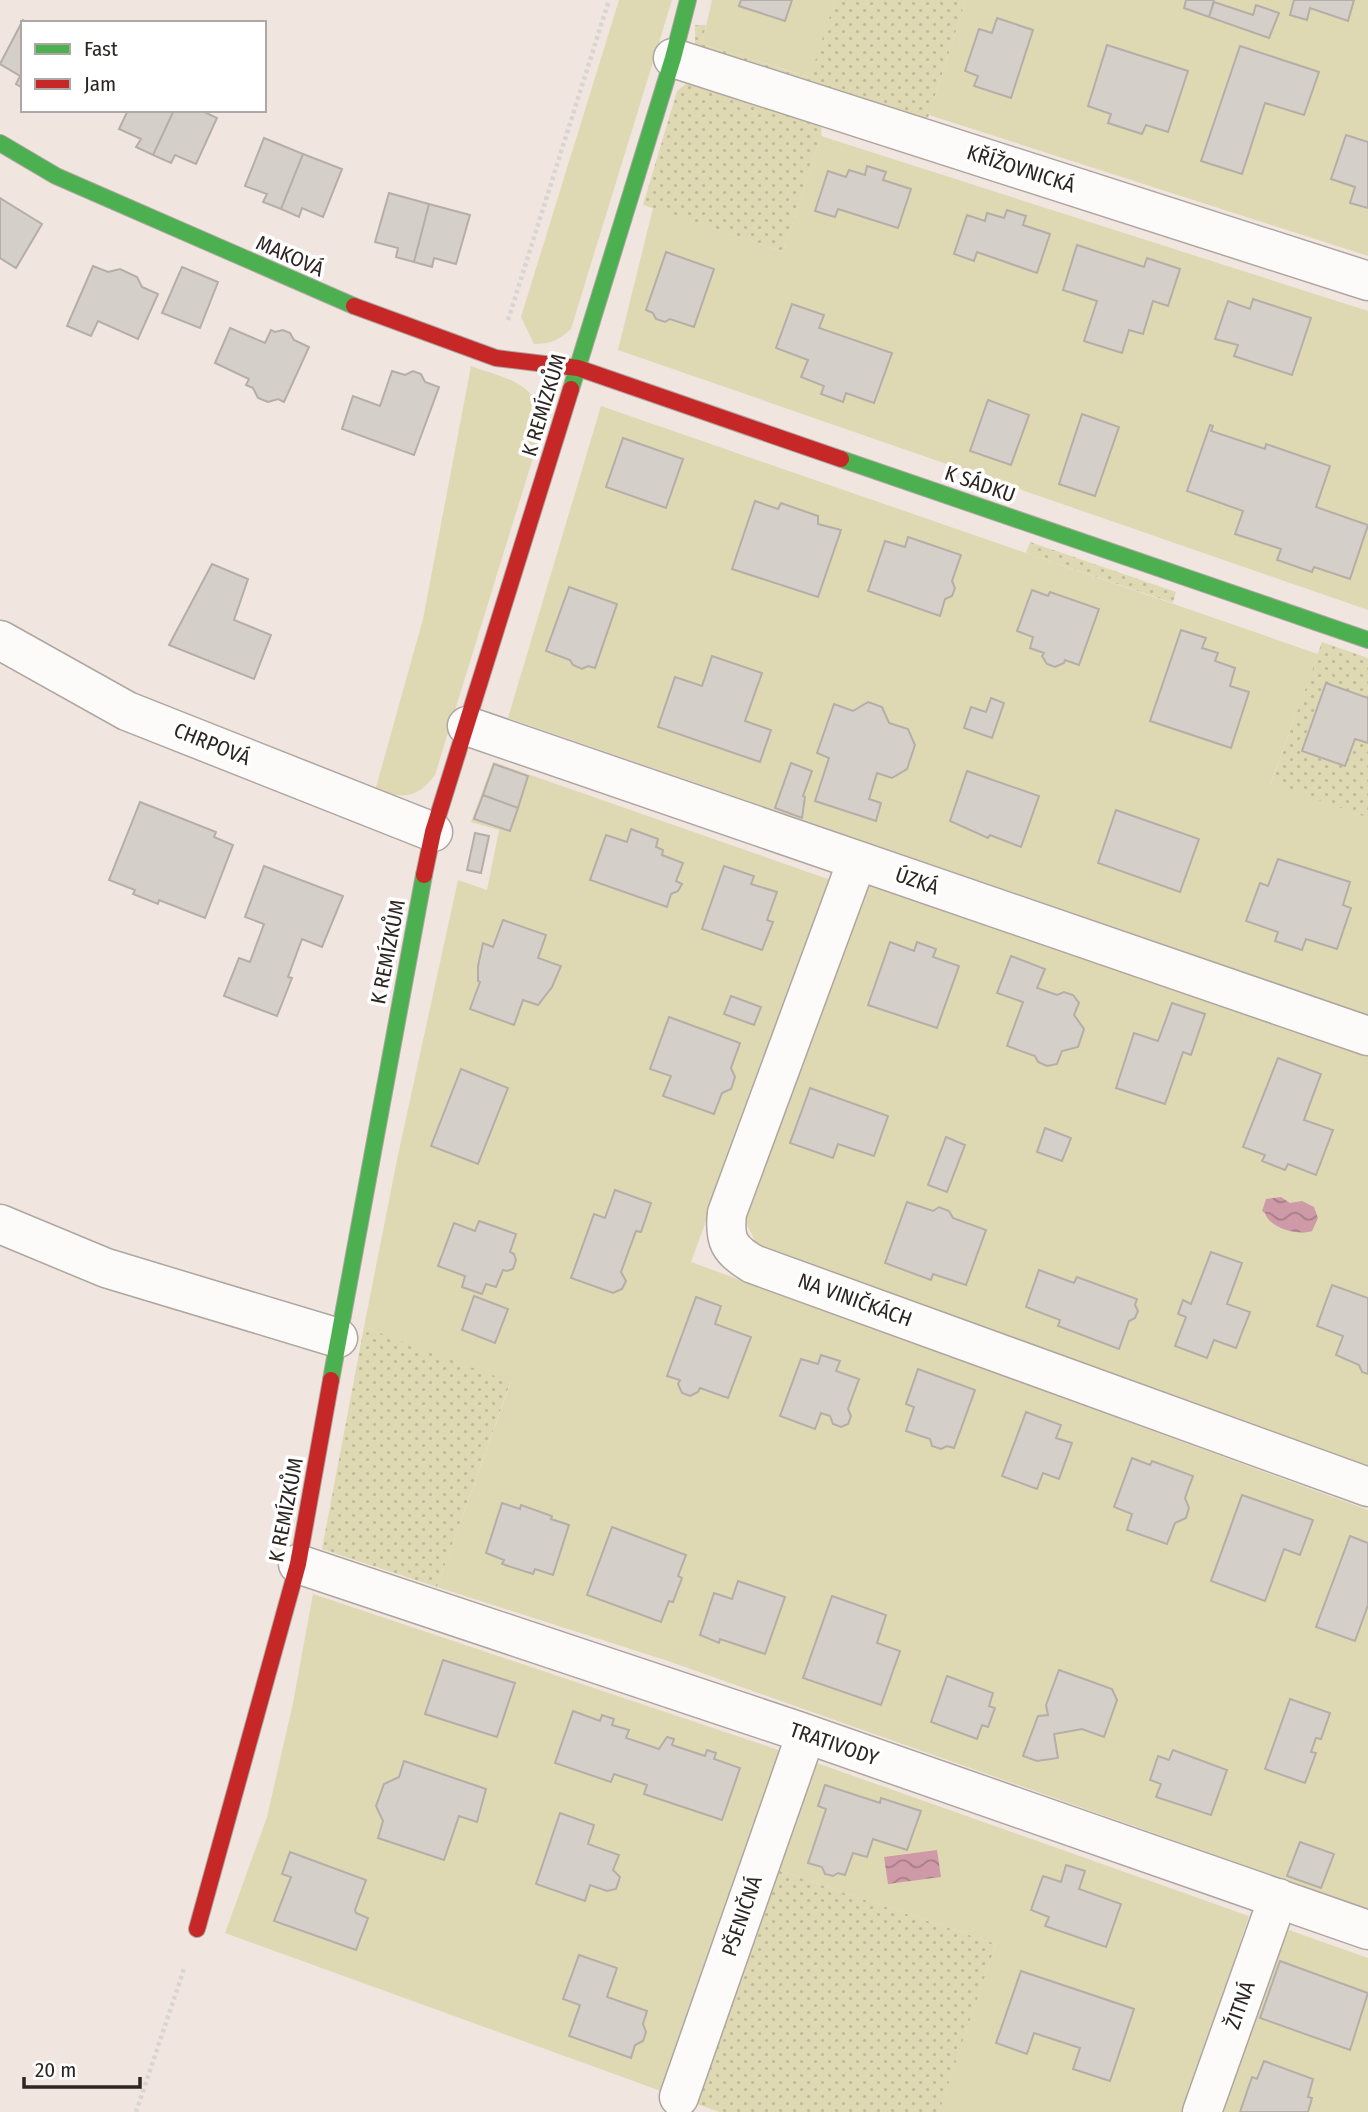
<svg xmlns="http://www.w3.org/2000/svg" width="1368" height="2112" font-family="'Fira Sans Condensed',sans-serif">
<defs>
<pattern id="grass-dots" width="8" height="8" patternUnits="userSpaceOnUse" patternTransform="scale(1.75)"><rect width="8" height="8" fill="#ded9b2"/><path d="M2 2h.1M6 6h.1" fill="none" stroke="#bfba99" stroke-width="1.8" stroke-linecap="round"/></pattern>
<pattern id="water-waves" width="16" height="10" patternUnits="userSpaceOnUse" patternTransform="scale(1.75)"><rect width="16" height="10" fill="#ce9aa7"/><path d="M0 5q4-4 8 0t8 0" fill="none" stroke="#a77d88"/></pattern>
</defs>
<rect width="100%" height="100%" fill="#f0e5df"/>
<path fill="url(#grass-dots)" d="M835 0H966L926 124 703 51 695 44V25H706L702 44 809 77Z
M687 83 822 120 821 136 783 252 643 205 677 91Z
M1030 542 1176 592 1173 603 1026 553Z
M1322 642 1368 658V818L1271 784Z
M364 1327 511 1381 437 1587 322 1549Z
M777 1870 996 1944 939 2112H719L694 2103Z"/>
<path fill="#ded9b2" d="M619 0H672L571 329C559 340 551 344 534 344L521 317Z
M712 0H835L810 77 702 44Z
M966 0H1368V256L929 115Z
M821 136 1368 311V610L618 350 653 208 783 252Z
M471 366C509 380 544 383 541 432L435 775C416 800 404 797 375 791L423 619Z
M601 406 1318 654 1271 783 1368 818V1015L508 718Z
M493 762 831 880 691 1262 1368 1510V1909L668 1661 437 1587 511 1382 364 1327 398 1155 458 880 487 890 499 830 471 822Z
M868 880 1368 1052V1472L759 1249 744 1219Z
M313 1594 782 1751 661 2091 225 1933 267 1817 293 1703Z
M814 1762 1249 1916 1184 2112H939L996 1944 777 1870Z
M1286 1929 1368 1958V2112H1221Z"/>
<path fill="url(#water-waves)" d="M1281 1197 1290 1203 1302 1201 1314 1207 1318 1218 1312 1231C1298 1236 1269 1228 1265 1213L1262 1211 1266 1199Z
M937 1850 941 1877 888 1884 884 1857Z"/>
<path fill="#d5cfc9" stroke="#b5aea8" stroke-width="2" d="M741 0H792L785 21 739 6Z
M1186 0H1214L1209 17 1184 8Z
M1294 0H1354L1348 21 1310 8 1307 20 1290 15Z
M1214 2 1253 15 1256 5 1279 13 1269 38 1209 17Z
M997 18 1033 30 1011 98 974 86 978 76 965 71 979 29 992 33Z
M23 20 28 23H23V88L16 84 20 76 0 64Z
M1107 45 1188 71 1168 132 1146 125 1142 134 1108 123 1111 114 1088 106Z
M1240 46 1319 72 1304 115 1265 103 1242 174 1201 161Z
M128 110H174L153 155 136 147 141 139 119 129Z
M174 110H200L217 118 196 164 175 155 171 163 153 155Z
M1346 135 1368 142V208L1350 203 1355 187 1331 179Z
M264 138 303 154 281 209 263 202 267 194 245 186Z
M303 154 342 169 323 217 302 208 299 217 281 209Z
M867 166 886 172 883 180 911 189 898 228 838 209 835 217 815 211 828 171 846 177 849 170 865 175Z
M389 193 429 204 414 262 396 257 398 248 375 242Z
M0 198 42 224 16 268 0 258Z
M429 204 470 215 456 264 434 258 432 267 414 262Z
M1007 210 1026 216 1023 225 1050 234 1037 273 977 252 974 261 954 254 967 215 985 221 987 213 1004 218Z
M1077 245 1144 267 1147 258 1180 269 1168 306 1153 301 1143 334 1129 330 1122 353 1084 341 1097 301 1063 290Z
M666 252 714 269 694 327 670 319 665 322 656 319 653 313 646 310Z
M93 266 108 272 120 269 137 277 142 287 158 294 138 339 98 321 91 336 67 326Z
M182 267 218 282 200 328 162 313Z
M1253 299 1311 318 1292 375 1234 356 1238 345 1215 339 1228 301 1250 309Z
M792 304 824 315 819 328 892 353 874 403 846 393 843 402 821 394 824 386 801 377 808 360 776 348Z
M230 328 265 343 271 330 275 332 283 330 290 333 294 340 309 347 284 402 278 399 268 402 258 398 253 388 246 385 249 379 215 363Z
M392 371 405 375 413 371 421 374 425 382 439 387 414 455 342 429 353 396 380 406Z
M988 400 1029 415 1011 465 970 451Z
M1082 414 1119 427 1095 496 1059 484Z
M1210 425 1213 426 1211 431 1265 449 1266 444 1330 466 1316 507 1368 525 1350 579 1314 567 1312 572 1277 560 1281 549 1235 534 1243 511 1187 491Z
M623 438 683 459 666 508 606 487Z
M755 501 778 509 781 503 818 516V524L841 530 818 597 732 569Z
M908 537 961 555 952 581 955 588 952 596 945 599 940 616 868 591 885 541 905 547Z
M212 564 248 579 234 620 271 635 254 679 169 645Z
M569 587 617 604 595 668 588 666 582 669 573 665 570 660 546 651Z
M1032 590 1048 596 1050 592 1099 609 1079 665 1065 660 1064 663 1055 667 1047 664 1042 656 1044 653 1030 648 1033 637 1017 631Z
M1181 630 1206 638 1202 648 1218 653 1215 661 1235 668 1230 686 1249 692 1231 748 1150 721Z
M712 656 762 673 745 721 771 730 760 762 658 727 675 677 702 686Z
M1326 683 1368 698V743L1355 739 1345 766 1302 751Z
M991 698 1004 703 992 738 964 728 971 707 986 712Z
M868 702 882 707 889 723 908 729 915 745 907 769 892 778 877 773 869 799 881 803 876 821 815 801 829 758 817 753 834 704 853 711Z
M791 763 812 771 803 796 805 797 802 818 775 808Z
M494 764 528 776 518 808 483 795Z
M967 771 1039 796 1021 847 990 835 988 838 950 821Z
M483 795 518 808 510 831 474 819Z
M140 802 216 832 214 837 233 845 205 918 159 900 158 904 133 894 135 890 109 880Z
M1116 810 1199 839 1180 892 1098 863Z
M631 829 658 839 656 847 663 850 662 855 683 863 676 881 682 884 678 891 671 894 667 907 590 880 606 835 627 842Z
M475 833 489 836 481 873 467 870Z
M1278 859 1350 882 1343 905 1351 908 1337 949 1306 939 1302 950 1275 941 1278 932 1246 921 1260 883 1268 886Z
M264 866 343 896 322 947 302 939 288 977 292 978 277 1016 224 996 239 958 250 962 264 924 245 917Z
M724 866 754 876 751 884 777 892 767 920 773 922 762 950 702 929Z
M503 920 546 935 538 958 561 966 552 987 538 1005 523 1000 514 1025 470 1009 480 982 478 981V966L483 943 493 947Z
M890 942 914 951 917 942 936 949 933 957 959 966 937 1028 868 1005Z
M1011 956 1045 969 1037 988 1057 995 1064 992 1073 995 1079 1003 1074 1015 1084 1029 1078 1047 1062 1051 1057 1064 1047 1066 1038 1062 1035 1056 1007 1046 1023 1002 997 993Z
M731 996 761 1007 754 1025 724 1014Z
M1172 1003 1205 1014 1191 1055 1183 1052 1165 1104 1116 1088 1134 1033 1158 1041Z
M669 1017 740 1043 731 1068 735 1077 731 1089 722 1093 714 1114 663 1096 671 1076 650 1069Z
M1278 1058 1321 1074 1304 1120 1333 1130 1316 1175 1288 1164 1285 1170 1262 1161 1265 1155 1243 1147Z
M461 1069 508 1088 478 1164 431 1146Z
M810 1088 888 1116 874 1156 838 1144 833 1158 790 1143Z
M1045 1128 1071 1138 1062 1161 1037 1152Z
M946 1137 965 1145 947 1192 928 1185Z
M615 1190 651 1203 641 1232 636 1231 621 1272 626 1281 622 1289 613 1293 571 1278 594 1214 605 1218Z
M907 1202 933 1211 939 1207 949 1211 953 1218 986 1230 966 1285 933 1274 931 1280 885 1263Z
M479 1221 516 1234 510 1252 514 1254 516 1260 513 1269 507 1271 503 1270 496 1287 486 1284 482 1294 462 1287 465 1276 438 1266 454 1223 475 1231Z
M1211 1252 1242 1263 1227 1304 1250 1312 1236 1348 1214 1340 1207 1358 1175 1346 1186 1317 1178 1314 1183 1300 1191 1304Z
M1039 1270 1074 1283 1077 1277 1137 1299 1135 1305 1138 1311 1135 1318 1129 1321 1119 1349 1058 1326 1060 1320 1026 1307Z
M1332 1285 1368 1298V1374L1362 1372 1359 1365 1336 1355 1343 1336 1317 1326Z
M474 1296 508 1309 495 1343 462 1330Z
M696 1297 721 1306 715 1324 751 1337 728 1398 700 1388 698 1392 690 1396 682 1393 678 1384 680 1380 667 1376Z
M821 1355 840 1361 836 1371 859 1379 848 1409 851 1416 848 1424 841 1427 833 1424 830 1416 821 1413 815 1429 780 1416 801 1359 818 1364Z
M918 1369 975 1390 954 1448 947 1446 941 1449 932 1446 930 1439 906 1431 914 1407 906 1404Z
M1026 1412 1061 1425 1056 1438 1072 1443 1059 1479 1043 1473 1037 1489 1002 1476Z
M1132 1458 1150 1465 1152 1461 1193 1476 1185 1498 1189 1508 1186 1518 1175 1523 1167 1544 1127 1530 1132 1514 1114 1507Z
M1242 1495 1313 1520 1300 1555 1284 1549 1265 1601 1211 1581Z
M502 1503 520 1509 521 1505 552 1516 551 1519 569 1525 553 1575 535 1569 533 1574 502 1564 504 1560 486 1553Z
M612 1527 686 1555 678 1576 682 1578 673 1602 669 1601 661 1622 587 1595Z
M1350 1536 1368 1543V1605L1355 1641 1316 1627Z
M738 1581 785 1597 765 1654 720 1639 719 1643 700 1635 714 1593 732 1599Z
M832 1596 886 1615 877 1643 900 1651 881 1705 803 1678Z
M443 1660 515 1683 497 1737 425 1714Z
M1059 1670 1112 1689 1117 1700 1104 1737 1082 1729 1054 1734 1058 1758 1037 1761 1023 1756 1038 1716 1048 1715 1046 1705Z
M947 1676 993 1693 989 1706 995 1708 988 1727 982 1725 977 1739 931 1722Z
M1290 1699 1330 1713 1321 1739 1316 1738 1311 1752 1316 1753 1305 1783 1265 1769Z
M573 1711 600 1721 602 1715 614 1719 612 1725 629 1730 626 1738 659 1749 667 1737 674 1739 672 1745 705 1756 707 1750 716 1753 714 1759 740 1768 722 1820 644 1794 647 1785 614 1774 611 1782 555 1763Z
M1173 1750 1227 1770 1211 1815 1156 1797 1161 1784 1150 1780 1158 1756 1169 1760Z
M404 1761 486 1789 477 1822 459 1816 444 1860 378 1838 383 1821 376 1806 384 1784 399 1777Z
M825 1785 880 1803 881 1798 921 1811 907 1850 873 1839 867 1857 853 1853 845 1875 838 1873 833 1876 825 1874 822 1867 808 1863 826 1809 818 1806Z
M560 1813 594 1825 588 1844 619 1855 613 1870 620 1877 616 1889 607 1891 590 1885 585 1901 536 1884Z
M1300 1842 1334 1854 1321 1888 1287 1876Z
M290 1852 366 1880 355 1910 356 1913 368 1918 356 1950 274 1921 291 1877 282 1874Z
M1066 1865 1085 1871 1079 1889 1121 1904 1106 1947 1045 1926 1049 1917 1031 1910 1043 1876 1061 1882Z
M579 1955 617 1968 607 1997 647 2011 643 2024 646 2032 643 2041 635 2045 631 2058 569 2036 580 2005 563 1999Z
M1280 1961 1368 1993 1350 2050 1260 2018Z
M1021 1971 1134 2009 1110 2081 1073 2069 1080 2048 1034 2033 1027 2054 996 2043Z
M1264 2061 1313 2079 1308 2097 1312 2098 1308 2112H1240L1252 2077 1257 2079Z"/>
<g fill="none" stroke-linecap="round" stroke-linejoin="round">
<g stroke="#aea6a1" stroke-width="41">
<path id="street" d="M673 58 1368 281
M0 640 127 711 433 832
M467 726 1368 1036
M857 861 727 1213C724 1240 729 1250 753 1264L1368 1487
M0 1224 106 1268 338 1338
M298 1564 798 1731 1368 1930
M679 2097 806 1734
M1202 2112 1278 1898"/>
</g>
<g stroke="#aea6a1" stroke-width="18">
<path id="fast" d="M0 143 56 176 354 306
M571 389 673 58 688 0
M841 459 1368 640
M331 1380 424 875"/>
</g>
<g stroke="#aea6a1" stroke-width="18">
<path id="jam" d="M354 306 496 358 578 368 841 459
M424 875 433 832 571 389
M197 1929 298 1564 331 1380"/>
</g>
<path stroke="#d7d4d2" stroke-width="4.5" stroke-dasharray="3.5 3.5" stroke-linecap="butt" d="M508 320 609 0
M136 2112 185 1966"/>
<use href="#street" stroke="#fdfbfa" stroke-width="38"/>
<use href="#fast" stroke="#4caf50" stroke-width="16"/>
<use href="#jam" stroke="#c62828" stroke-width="16"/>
</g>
<g text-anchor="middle" stroke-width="7" stroke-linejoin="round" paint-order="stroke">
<g font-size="21" fill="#2c2521" stroke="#fff">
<text transform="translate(1021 169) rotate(18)" y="7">KŘÍŽOVNICKÁ</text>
<text transform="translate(290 256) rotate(24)" y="7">MAKOVÁ</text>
<text transform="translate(544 405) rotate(-73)" y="7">K REMÍZKŮM</text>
<text transform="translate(980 484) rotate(19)" y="7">K SÁDKU</text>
<text transform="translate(212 744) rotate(22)" y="7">CHRPOVÁ</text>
<text transform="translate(917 881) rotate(19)" y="7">ÚZKÁ</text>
<text transform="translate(388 952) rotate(-79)" y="7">K REMÍZKŮM</text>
<text transform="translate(855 1300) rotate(20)" y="7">NA VINIČKÁCH</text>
<text transform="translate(286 1510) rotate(-79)" y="7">K REMÍZKŮM</text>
<text transform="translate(834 1744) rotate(19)" y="7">TRATIVODY</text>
<text transform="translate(742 1916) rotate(-71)" y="7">PŠENIČNÁ</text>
<text transform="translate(1240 2005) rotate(-70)" y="7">ŽITNÁ</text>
</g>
</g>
<rect x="21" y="21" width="245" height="91" fill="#ffffff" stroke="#aba8a6" stroke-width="2"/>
<rect x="35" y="44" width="35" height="10" fill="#4caf50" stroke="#aba8a6" stroke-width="2"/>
<text x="84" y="56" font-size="21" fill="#2c2521">Fast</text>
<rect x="35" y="79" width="35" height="10" fill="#c62828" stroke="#aba8a6" stroke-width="2"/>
<text x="84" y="91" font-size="21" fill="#2c2521">Jam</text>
<path d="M24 2077v10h116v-10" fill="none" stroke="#2c2521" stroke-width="3.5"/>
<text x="35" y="2077" font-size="21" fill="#2c2521" stroke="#ffffff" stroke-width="5" paint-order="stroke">20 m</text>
</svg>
